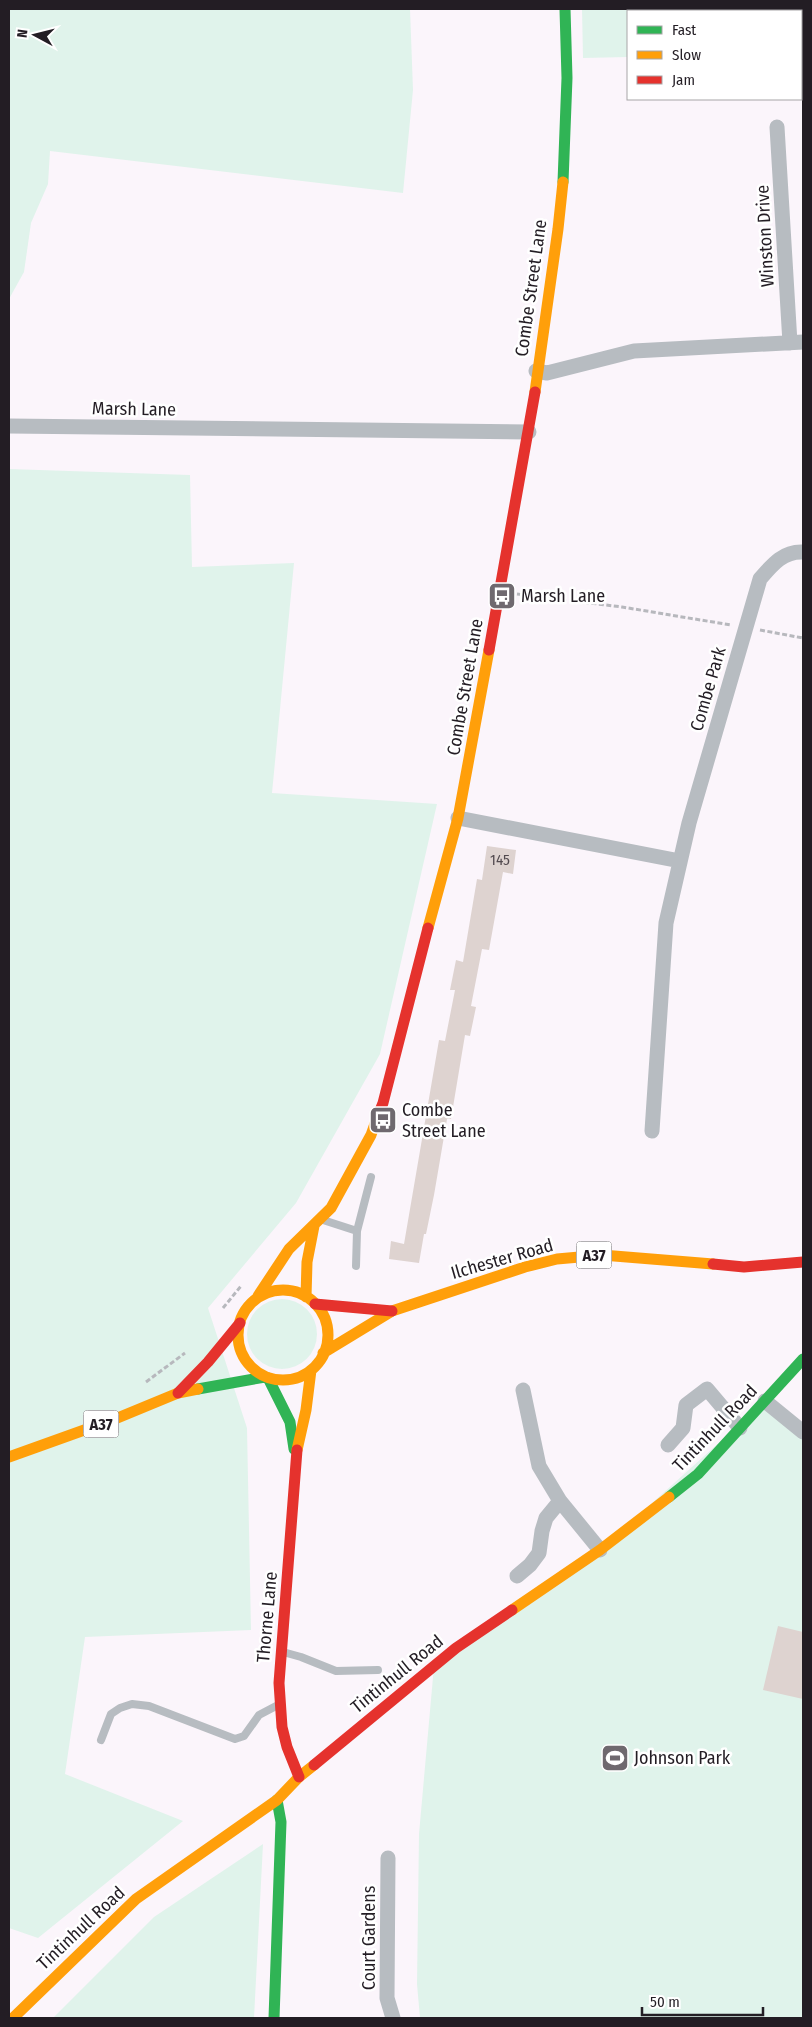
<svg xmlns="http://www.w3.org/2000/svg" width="812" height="2027" font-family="'Fira Sans Condensed',sans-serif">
<rect width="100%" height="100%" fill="#fbf5fb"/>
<path fill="#e0f3eb" d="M9 9H410L413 90 403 193 50 151 48 184 31 223 24 272 9 299Z
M582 9H803V47H801V11H628V57L583 58Z
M9 469 190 475 192 567 294 563 272 793 437 804 380 1054 296 1203 208 1308 247 1428 251 1630 85 1637 65 1774 183 1821 38 1938 9 1928Z
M247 1334a35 35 0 1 1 70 0a35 35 0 1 1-70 0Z
M765 1401 803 1432V2018H420L417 1984 419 1834 434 1666 600 1550Z
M263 1844 254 2018H53L154 1917Z"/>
<path fill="#ded3d0" d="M487 846 516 850 513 874 503 872 489 950 482 949 471 1006 476 1007 470 1036 465 1035 451 1119H447L434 1195 426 1234H424L419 1263 389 1259 391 1241 404 1244 439 1040 445 1041 455 990H450L456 960 463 962 477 879 482 880Z
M778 1626 803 1632V1699L763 1690Z"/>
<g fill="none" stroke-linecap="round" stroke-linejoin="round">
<path stroke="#b7b8bd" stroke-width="3" stroke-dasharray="5 2.5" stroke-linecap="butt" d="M517 594 622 607 731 625
M760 630 803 638
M223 1308 241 1286
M146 1382 185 1353"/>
<path stroke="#b7bcc1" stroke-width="8" d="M323 1220 357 1231
M356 1266 357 1231 371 1177
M283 1652 301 1657 336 1671 378 1670
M101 1740 111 1714 120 1708 132 1704 149 1706 235 1739 244 1736 259 1715 278 1705"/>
<path stroke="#b7bcc1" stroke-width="15" d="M777 127 790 343
M536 371 547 373 634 351 803 342
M9 426 529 432
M458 818 680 861
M652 1131 666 923 689 823 760 579C772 565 783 551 803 552
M523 1390 539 1466 560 1501 600 1550
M765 1401 803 1432
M668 1445 683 1428 686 1405 707 1389 740 1428
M517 1576 530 1565 539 1553 542 1531 546 1518 560 1501
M388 1858 387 1998 393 2018"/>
<path stroke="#30b455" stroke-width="11" d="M563 182 567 78 565 9
M268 1378 290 1422 294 1449
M198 1389 265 1377
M669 1497 698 1474 803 1359
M274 2018 281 1822 277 1800"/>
<path stroke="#ff9f0a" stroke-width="11" d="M535 392 558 229 563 182
M428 928 458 818 489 650
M238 1335a45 45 0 1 1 90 0a45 45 0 1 1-90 0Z
M258 1296 289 1249 331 1208 371 1135 377 1118
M306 1297 307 1262 314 1226
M323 1353 392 1311 525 1267 557 1259 602 1255 713 1264
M297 1450 306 1410 311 1370
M9 1457 115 1419 178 1393 198 1389
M512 1610 600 1550 669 1497
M13 2018 136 1899 277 1800 299 1777 314 1765"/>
<path stroke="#e5322d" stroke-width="11" d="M489 650 535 392
M377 1118 383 1103 428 928
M713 1264 744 1267 803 1262
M315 1304 392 1311
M178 1393 208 1362 240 1323
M297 1450 279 1683 282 1727 287 1747 299 1777
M314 1765 456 1648 512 1610"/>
</g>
<defs>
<g id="bus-square" transform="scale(1.4375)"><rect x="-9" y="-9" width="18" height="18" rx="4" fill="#6f696f" stroke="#fff"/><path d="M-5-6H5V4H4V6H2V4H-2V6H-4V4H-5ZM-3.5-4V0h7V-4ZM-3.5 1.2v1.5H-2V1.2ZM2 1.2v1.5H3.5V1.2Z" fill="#fff"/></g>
<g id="stadium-square" transform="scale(1.4375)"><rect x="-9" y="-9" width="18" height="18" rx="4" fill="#6f696f" stroke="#fff"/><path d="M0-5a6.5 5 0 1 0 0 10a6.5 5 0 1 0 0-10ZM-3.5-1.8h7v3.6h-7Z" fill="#fff"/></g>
</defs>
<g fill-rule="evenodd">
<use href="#bus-square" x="502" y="596"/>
<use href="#bus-square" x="383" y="1120"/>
<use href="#stadium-square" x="615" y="1758"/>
</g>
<g text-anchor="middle" stroke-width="5" stroke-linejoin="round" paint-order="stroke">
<g font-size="15" fill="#524a4f">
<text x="500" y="865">145</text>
</g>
<g fill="#fff" stroke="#656166" stroke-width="1">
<rect x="576.5" y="1241.5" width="35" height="27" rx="4"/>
<rect x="83.5" y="1410.5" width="35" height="27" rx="4"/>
</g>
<g font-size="16" font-weight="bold" fill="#231d24">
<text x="594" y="1261">A37</text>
<text x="101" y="1430">A37</text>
</g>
<g font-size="18" fill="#231d24" stroke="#fff">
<text transform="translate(765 236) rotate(-93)" y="6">Winston Drive</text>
<text transform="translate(531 288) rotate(-82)" y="6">Combe Street Lane</text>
<text transform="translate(134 409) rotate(1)" y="6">Marsh Lane</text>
<text transform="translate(465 687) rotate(-80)" y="6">Combe Street Lane</text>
<text transform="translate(708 689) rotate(-74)" y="6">Combe Park</text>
<text transform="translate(502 1259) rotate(-16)" y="6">Ilchester Road</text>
<text transform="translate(715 1428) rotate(-46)" y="6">Tintinhull Road</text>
<text transform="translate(267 1617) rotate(-85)" y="6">Thorne Lane</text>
<text transform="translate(397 1674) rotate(-39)" y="6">Tintinhull Road</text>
<text transform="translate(81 1928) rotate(-43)" y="6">Tintinhull Road</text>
<text transform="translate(369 1938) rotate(-90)" y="6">Court Gardens</text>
</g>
<g font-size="18" fill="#231d24" stroke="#fff" text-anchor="start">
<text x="521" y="602">Marsh Lane</text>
<text x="402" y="1116">Combe<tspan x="402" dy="21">Street Lane</tspan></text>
<text x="634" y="1764">Johnson Park</text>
</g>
</g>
<rect width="812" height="2027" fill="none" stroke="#231d24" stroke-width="20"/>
<rect x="627" y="10" width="175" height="90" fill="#ffffff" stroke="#a7a5a7"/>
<rect x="637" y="26" width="25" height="8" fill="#30b455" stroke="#a7a5a7"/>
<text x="672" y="35" font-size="15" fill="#231d24">Fast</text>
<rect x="637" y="51" width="25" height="8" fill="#ff9f0a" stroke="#a7a5a7"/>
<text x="672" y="60" font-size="15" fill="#231d24">Slow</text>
<rect x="637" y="76" width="25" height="8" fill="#e5322d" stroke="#a7a5a7"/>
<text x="672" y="85" font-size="15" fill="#231d24">Jam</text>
<g transform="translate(35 35) rotate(277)" stroke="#ffffff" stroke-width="4" paint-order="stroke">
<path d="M0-4L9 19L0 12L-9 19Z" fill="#231d24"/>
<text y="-8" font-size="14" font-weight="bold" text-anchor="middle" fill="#231d24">N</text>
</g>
<path d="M642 2007v8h121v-8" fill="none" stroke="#231d24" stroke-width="2.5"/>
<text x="650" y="2007" font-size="15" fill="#231d24" stroke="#ffffff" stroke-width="4" paint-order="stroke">50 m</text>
</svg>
